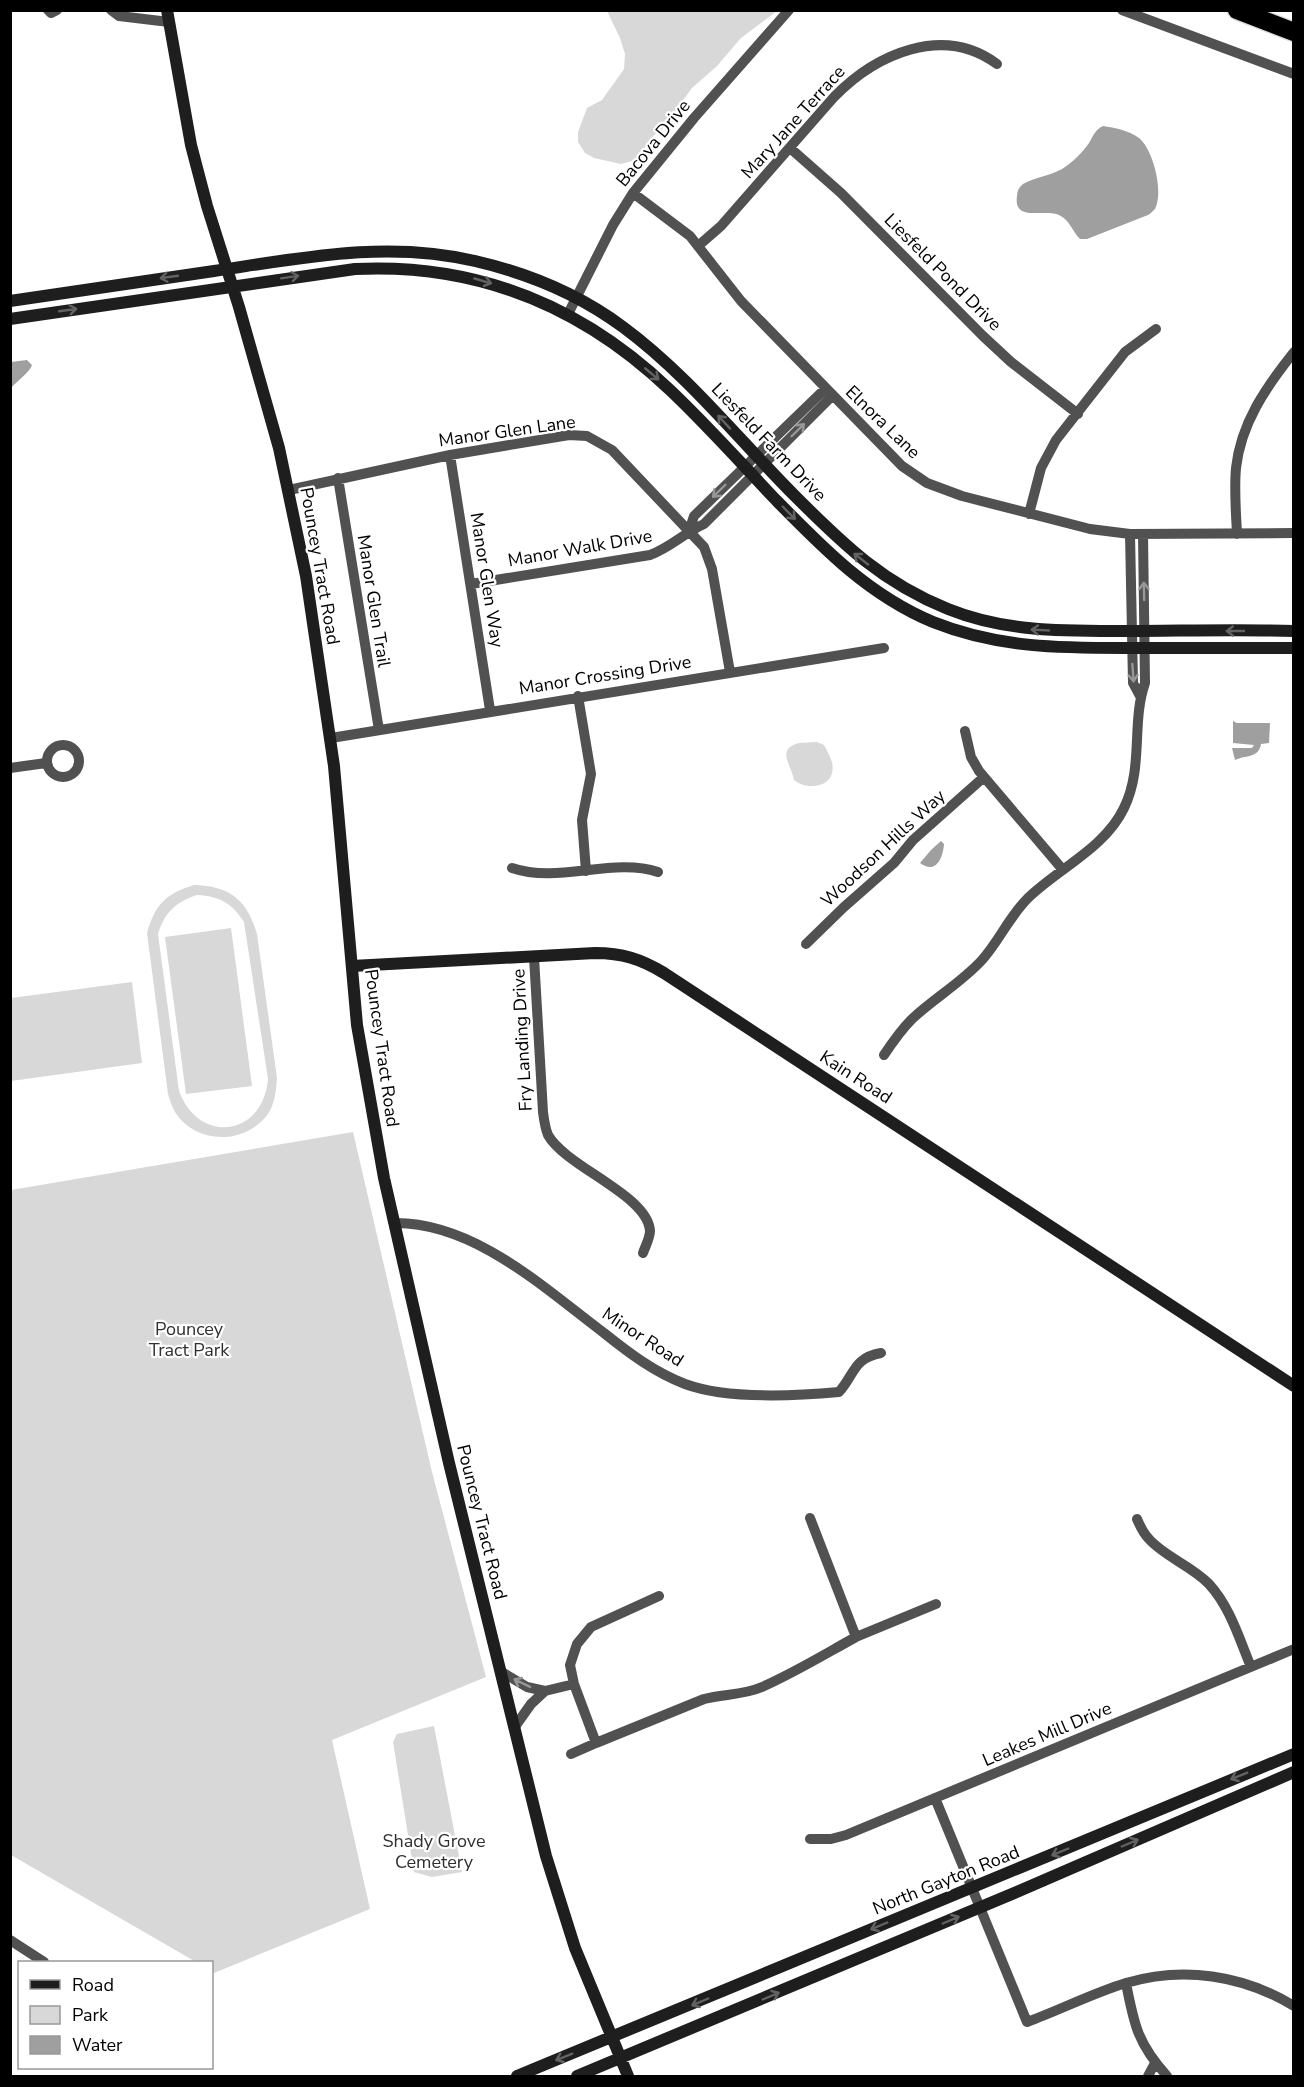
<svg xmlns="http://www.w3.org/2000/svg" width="1304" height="2087" font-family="'Nunito Sans',sans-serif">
<rect width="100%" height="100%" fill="#fff"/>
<path fill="#d8d8d8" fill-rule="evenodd" d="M607 11H777L741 38 717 66 692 88 662 129 654 135 636 160 621 164 594 158 585 153 578 142V132L587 108 602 100 624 69 625 54 620 38Z
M799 743 817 742 824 745C828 753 835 763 832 773 828 789 804 789 794 780 792 766 775 749 799 743Z
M194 885C229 886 247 899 257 934L277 1078C276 1091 275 1103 268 1114 245 1145 196 1145 175 1112 172 1107 170 1100 168 1094L147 933C155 905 165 894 194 885ZM197 895C219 896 232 903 244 922L268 1079C263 1137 199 1145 179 1091L158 934C165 912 176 902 197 895Z
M231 928 252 1086 186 1094 165 937Z
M132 982 142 1063 11 1081V998Z
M353 1132 432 1472 486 1677 332 1740 370 1909 214 1973 212 1972V1962H196L11 1855V1190Z
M434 1726 462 1872 432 1877 414 1872 393 1742 397 1734Z"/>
<path fill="#9f9f9f" d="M1103 126C1115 128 1128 130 1139 138 1153 149 1164 192 1155 209 1154 210 1149 215 1148 215L1087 239H1080C1072 231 1070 220 1059 215 1046 208 1013 223 1017 196 1017 191 1019 187 1023 184 1035 177 1050 176 1062 169 1072 163 1082 153 1089 143 1093 136 1095 130 1103 126Z
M27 360 32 365C30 372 17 381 11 388V362Z
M1233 721 1237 723H1270L1269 743 1261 744C1259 758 1246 755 1235 760L1232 748H1252L1254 745 1233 743Z
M941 841 944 844C943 858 936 875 920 863L931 850Z"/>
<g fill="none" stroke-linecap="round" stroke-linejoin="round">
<g stroke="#dbdbdb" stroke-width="21">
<path id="highway" d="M1237 10 1294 32"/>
</g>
<path stroke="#515151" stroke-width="10" d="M48 10 51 13 57 10
M111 10 119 16 169 22
M1122 10 1294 74
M790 148 841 193 983 336 1011 362 1078 414
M633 193 690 236 741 301 902 466 927 483 962 496 1090 529 1130 534 1294 533
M698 246 721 226 834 97C876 54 943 24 997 64
M568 314 613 225 633 193 694 118 789 10
M450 455 490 710
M338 478 379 730
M289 490 450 455 569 435 587 436 612 450 704 547 712 569 730 672
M1029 514 1041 468 1056 440 1125 352 1156 329
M689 531 694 516 826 388
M1130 534 1133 683 1140 696
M1237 534C1236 512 1234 490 1236 468 1241 423 1266 387 1294 352
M471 584 650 555C670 548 684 533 704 524L833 395
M578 696 591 774 582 820 586 871
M965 731 971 757 979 771 1063 870
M331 738 884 648
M47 761a16 16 0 1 1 32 0a16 16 0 1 1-32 0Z
M10 768 46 763
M512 868C559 884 612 857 658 872
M806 944 844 907 894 863 913 840 984 777
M534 957 543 1112C544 1120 545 1128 548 1135 566 1167 648 1195 650 1231 650 1238 645 1247 643 1253
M884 1055C892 1043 901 1030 912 1019 934 998 961 983 982 960 999 941 1009 917 1028 898 1059 868 1105 848 1124 808 1144 767 1131 723 1145 683L1143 534
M394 1223C474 1222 544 1288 604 1333 629 1353 654 1372 685 1384 726 1399 795 1396 839 1392 855 1374 853 1358 881 1353
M1137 1519C1140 1526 1143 1533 1149 1539 1165 1557 1192 1566 1209 1584 1230 1607 1239 1638 1251 1667
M856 1637 936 1604
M500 1671 527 1687 545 1691
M574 1684 570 1665 577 1644 591 1627 659 1596
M514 1728 531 1704 545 1691 574 1684 596 1743 704 1699C723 1694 744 1695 762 1687 794 1673 825 1654 856 1637L810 1518
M571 1754 596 1743
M935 1798 1027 2022C1060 2010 1093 1993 1126 1983 1183 1966 1243 1975 1294 2006
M810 1839H831L846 1835 1294 1649
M10 1940 44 1962
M1126 1983C1134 2025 1138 2044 1167 2076
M1148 2076 1155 2063"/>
<path stroke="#1e1e1e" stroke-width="12" d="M167 10 191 145 207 206 239 307 279 448 306 576 334 766 357 1025 384 1178 449 1463 546 1856 575 1948 628 2076
M10 301C78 291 146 281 214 271 301 258 387 240 475 261 527 273 580 295 623 327 688 375 739 440 795 496 844 545 883 583 948 609 1005 632 1063 631 1123 631 1180 631 1237 629 1294 631
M10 319 355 269C477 263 582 306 670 390 706 424 740 462 774 498 822 547 868 595 933 622 1003 650 1070 648 1144 648 1194 648 1244 648 1294 648
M352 966 595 953C622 953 641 959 664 973L1294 1386
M517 2076 1294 1754
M577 2076 1019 1891 1294 1772"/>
<use href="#highway" stroke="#000" stroke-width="18"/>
</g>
<defs><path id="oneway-shaft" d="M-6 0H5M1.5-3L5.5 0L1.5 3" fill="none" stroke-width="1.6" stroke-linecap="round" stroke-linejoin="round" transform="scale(1.5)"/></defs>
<g stroke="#626262">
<use href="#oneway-shaft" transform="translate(169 277) rotate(172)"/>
<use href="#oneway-shaft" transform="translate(290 277) rotate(-9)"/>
<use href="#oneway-shaft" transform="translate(483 281) rotate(16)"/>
<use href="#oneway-shaft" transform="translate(68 310) rotate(-8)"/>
<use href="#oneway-shaft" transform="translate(652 374) rotate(40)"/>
<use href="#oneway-shaft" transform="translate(724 422) rotate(-133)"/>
<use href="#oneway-shaft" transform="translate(789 513) rotate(46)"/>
<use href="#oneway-shaft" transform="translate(861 559) rotate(-142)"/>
<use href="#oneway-shaft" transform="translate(1040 630) rotate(-177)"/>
<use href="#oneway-shaft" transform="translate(1235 631) rotate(180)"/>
<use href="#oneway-shaft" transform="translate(1239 1776) rotate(158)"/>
<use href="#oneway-shaft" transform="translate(1130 1843) rotate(-23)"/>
<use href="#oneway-shaft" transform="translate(1060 1852) rotate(157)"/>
<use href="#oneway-shaft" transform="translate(951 1920) rotate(-23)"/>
<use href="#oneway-shaft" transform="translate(879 1926) rotate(157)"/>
<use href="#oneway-shaft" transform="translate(771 1996) rotate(-23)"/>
<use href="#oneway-shaft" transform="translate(700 2002) rotate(157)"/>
<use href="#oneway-shaft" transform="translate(564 2057) rotate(158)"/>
</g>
<g stroke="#979797">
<use href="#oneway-shaft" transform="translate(798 430) rotate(-44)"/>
<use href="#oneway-shaft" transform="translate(719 491) rotate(136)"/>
<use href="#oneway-shaft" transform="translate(1144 591) rotate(-91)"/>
<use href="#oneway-shaft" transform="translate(1133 673) rotate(86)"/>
<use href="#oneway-shaft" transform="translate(522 1683) rotate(-154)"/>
</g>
<g text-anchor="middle" stroke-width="4.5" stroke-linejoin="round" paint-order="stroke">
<g font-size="18" fill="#000" stroke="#fff">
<text transform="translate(793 122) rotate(-48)" y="6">Mary Jane Terrace</text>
<text transform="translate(653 143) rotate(-51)" y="6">Bacova Drive</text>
<text transform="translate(943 272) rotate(45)" y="6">Liesfeld Pond Drive</text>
<text transform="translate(883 422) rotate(44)" y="6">Elnora Lane</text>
<text transform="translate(507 431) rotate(-8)" y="6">Manor Glen Lane</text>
<text transform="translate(769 442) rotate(46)" y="6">Liesfeld Farm Drive</text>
<text transform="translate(580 548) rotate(-10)" y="6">Manor Walk Drive</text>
<text transform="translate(320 566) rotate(80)" y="6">Pouncey Tract Road</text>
<text transform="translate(487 580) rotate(81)" y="6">Manor Glen Way</text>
<text transform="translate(374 601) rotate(81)" y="6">Manor Glen Trail</text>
<text transform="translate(605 675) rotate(-9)" y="6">Manor Crossing Drive</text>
<text transform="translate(883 848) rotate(-43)" y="6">Woodson Hills Way</text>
<text transform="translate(522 1040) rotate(-93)" y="6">Fry Landing Drive</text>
<text transform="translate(382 1048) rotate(82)" y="6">Pouncey Tract Road</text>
<text transform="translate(856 1077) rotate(33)" y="6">Kain Road</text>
<text transform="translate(643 1337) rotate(33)" y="6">Minor Road</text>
<text transform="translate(482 1522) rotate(76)" y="6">Pouncey Tract Road</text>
<text transform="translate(1047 1734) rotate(-23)" y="6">Leakes Mill Drive</text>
<text transform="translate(946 1880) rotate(-22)" y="6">North Gayton Road</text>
</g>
<g font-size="18" fill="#2f2f2f" stroke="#fff">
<text x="189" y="1335">Pouncey<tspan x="189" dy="21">Tract Park</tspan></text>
<text x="434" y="1847">Shady Grove<tspan x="434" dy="21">Cemetery</tspan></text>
</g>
</g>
<rect width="1304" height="2087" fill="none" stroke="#000000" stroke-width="24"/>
<rect x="18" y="1961" width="195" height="108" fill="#ffffff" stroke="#999999" stroke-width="1.5"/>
<rect x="30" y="1980" width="30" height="9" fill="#1e1e1e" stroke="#999999" stroke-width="1.5"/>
<text x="72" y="1991" font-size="18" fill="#000000">Road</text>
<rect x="30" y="2006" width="30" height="18" fill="#d8d8d8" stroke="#999999" stroke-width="1.5"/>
<text x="72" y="2021" font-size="18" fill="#000000">Park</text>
<rect x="30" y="2036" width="30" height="18" fill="#9f9f9f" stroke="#999999" stroke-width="1.5"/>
<text x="72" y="2051" font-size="18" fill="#000000">Water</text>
</svg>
